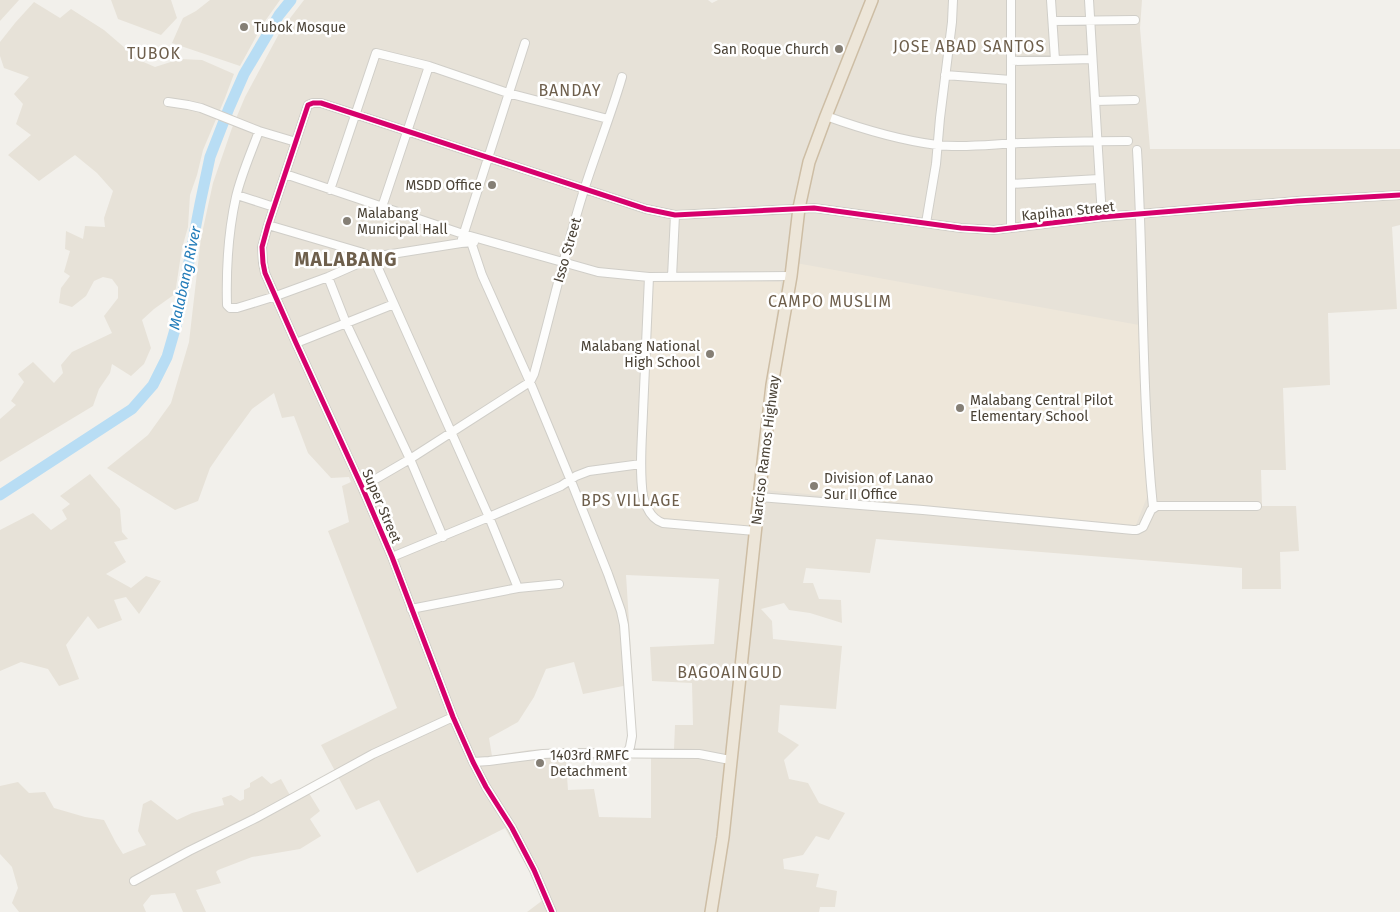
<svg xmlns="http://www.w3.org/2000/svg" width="1400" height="912" font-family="'Fira Sans',sans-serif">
<rect width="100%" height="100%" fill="#f2f0eb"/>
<path fill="#e7e2d8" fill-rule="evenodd" d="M0 0H19L0 21Z
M111 0H171L177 18 161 35 118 19Z
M210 0H280L263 24 240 66 172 43 183 18 196 11Z
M304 0H708L712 3 718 0H1142L1140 28 1150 149H1400V225L1392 227 1397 309 1328 313 1330 385 1283 388 1286 470H1261L1262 506H1296L1299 551 1280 552 1281 589H1242V568L876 539 870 573 806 568 803 583H813L819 599 841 600 842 623 810 613 789 610 784 603 761 609 772 621 773 639 842 646 836 709 780 705 778 732 799 745 784 760 789 779 808 783 819 803 845 813 829 840 816 836 803 855 783 859 784 869 819 874 816 887 837 891 835 907H820L819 912H527L543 900 534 879 505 828 417 873 379 800 356 810 321 745 397 708 328 531 349 522 342 486 351 482 349 477 331 478 308 453 294 416 282 418 274 393 252 409 225 446 210 468 198 501 175 510 107 468 148 435 171 403 189 342 201 238 213 183 232 128 245 97 281 30ZM626 575 719 579 714 644 650 647 652 681 692 683 693 725H675L674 749H651V818L599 817 594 789 568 790 565 748 529 750 492 756 489 738 518 722 534 697 546 669 574 662 583 694 633 684Z
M34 2 60 18 71 9 104 30 139 60 155 67 180 59 202 60 234 74 225 98 203 150 197 175 190 195 188 227 182 248 175 294 154 309 142 320 151 348 144 364 131 376 112 364 110 373 99 389 93 406 0 462V419L16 405 11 401 24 382 18 374 33 362 54 383 63 373 61 365 72 352 112 333 104 316 118 298V287L112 279 103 277 94 281 86 296 72 307 59 303 61 288 70 276 64 272 70 251 65 249 66 231 83 239 85 226 105 227 104 218 113 191 97 173 75 155 39 181 8 155 31 135 16 124 23 104 14 94 29 77 4 68 0 56V42L15 23Z
M90 474 120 509 122 532 128 539 114 542 126 562 106 574 131 588 146 576 161 581 139 614 126 597 114 600 122 620 98 629 88 616 66 645 79 679 59 686 48 669 21 662 0 671V530L33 513 51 530 67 519 62 510 70 504 60 496Z
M262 776 271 784 281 779 292 799 307 790 320 811 310 819 321 836 300 849 252 857 218 870 216 872 221 883 196 890 206 912H183L175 893 151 895 143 905 146 912H19L12 903 18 888 12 867 0 854V786L18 782 29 793 45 792 54 808 85 817 104 820 116 843 123 854 140 847 146 845 138 831 143 804 151 800 177 820 192 813 224 805 222 798 231 795 240 801 244 799V790L250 787V783Z"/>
<path fill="#eee7da" d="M796 263 1139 325 1147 497 1136 525 765 490Z
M652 279 781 282 760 436 751 528 657 519 648 507 644 480 645 426Z"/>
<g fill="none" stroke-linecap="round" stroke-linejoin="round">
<path stroke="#b8ddf4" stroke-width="11" d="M0 495 132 409 153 385 167 357 178 319 200 204 210 157 229 108 244 74 279 15 291 0"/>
<g stroke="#d0cec8" stroke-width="10">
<path id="minor" d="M1051 0 1055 60
M1089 0 1102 217
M1053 21 1135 20
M1011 61 1092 59
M945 75 1011 80
M1095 101 1135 100
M168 102 188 105 201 108 259 131 296 142
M826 116C862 129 898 140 937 145 965 148 993 144 1021 143 1057 142 1092 141 1128 141
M259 131C251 153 241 175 236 197 228 233 226 268 227 305L230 308H237L276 296 328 277 373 257 461 243 474 242
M1137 150C1144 269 1141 388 1153 507
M285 174 463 234 598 272 649 277 791 276
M1011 184 1099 179
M330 190 376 53 429 66 508 93 608 119
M237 195 274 207
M382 207 429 66
M926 223 936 164 940 118 952 22 953 0
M268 225 360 252 373 257 489 517 518 588
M1011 228V0
M462 239 525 43
M471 242 482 275 530 382 571 481 608 574 621 611 624 625 632 736 630 747 627 753
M328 277 346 323 410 459 443 537
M649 277C647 322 645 367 643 412 642 440 639 469 643 496 646 508 651 519 663 523L755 531
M672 277 675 215
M296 343 394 304
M362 487 410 459 530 382 534 374C551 313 565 250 584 190 596 152 611 115 622 77
M759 497 923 510 1133 530H1137L1143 527 1151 510 1157 506H1257
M392 557 489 517 561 486 576 476 589 471 641 464
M411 609 518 588 559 584
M473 762 489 761 543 754 566 753 699 754 730 760
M134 881 189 851 256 818 373 754 453 717
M552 912 534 870 512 828 486 787 473 762 453 717 392 557 362 487 296 343 265 273 263 263 262 247 268 225 308 105 313 103H321L646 209 675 215 814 208 961 228 994 230 1102 217 1297 201 1400 195"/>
</g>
<g stroke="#cdbda4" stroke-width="14">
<path id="highway" d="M711 912 723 837 759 497 772 385 791 276 799 208 809 162 826 116 872 0"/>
</g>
<use href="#minor" stroke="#fdfdfc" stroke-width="8"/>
<use href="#highway" stroke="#ede6d9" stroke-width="11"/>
<g stroke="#fff" stroke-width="8">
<path id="cycleway" d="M552 912 534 870 512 828 486 787 473 762 453 717 392 557 362 487 296 343 265 273 263 263 262 247 268 225 308 105 313 103H321L646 209 675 215 814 208 961 228 994 230 1102 217 1297 201 1400 195"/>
</g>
<use href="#cycleway" stroke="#d6006c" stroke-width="5"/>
</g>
<g fill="#857f75" stroke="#fff" stroke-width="2">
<circle cx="244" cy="27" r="5"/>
<circle cx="839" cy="49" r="5"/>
<circle cx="492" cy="185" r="5"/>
<circle cx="347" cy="221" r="5"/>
<circle cx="710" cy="354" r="5"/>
<circle cx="960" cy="408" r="5"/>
<circle cx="814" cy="486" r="5"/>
<circle cx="540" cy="763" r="5"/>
</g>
<g text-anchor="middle" stroke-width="5" stroke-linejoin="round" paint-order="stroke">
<g font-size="14" fill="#4a4236" stroke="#fff" text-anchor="start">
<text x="254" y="32">Tubok Mosque</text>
<text x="829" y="54" text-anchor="end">San Roque Church</text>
<text x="482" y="190" text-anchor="end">MSDD Office</text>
<text x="357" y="218">Malabang<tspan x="357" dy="16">Municipal Hall</tspan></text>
<text x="700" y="351" text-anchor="end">Malabang National<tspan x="700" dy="16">High School</tspan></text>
<text x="970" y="405">Malabang Central Pilot<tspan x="970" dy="16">Elementary School</tspan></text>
<text x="824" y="483">Division of Lanao<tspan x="824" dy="16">Sur II Office</tspan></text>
<text x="550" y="760">1403rd RMFC<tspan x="550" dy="16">Detachment</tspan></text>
</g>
<g font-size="14" fill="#4a4236" stroke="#fff">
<text transform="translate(1068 211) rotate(-6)" y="5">Kapihan Street</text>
<text transform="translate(567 250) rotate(-74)" y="5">Isso Street</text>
<text transform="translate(765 450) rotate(-83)" y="5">Narciso Ramos Highway</text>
<text transform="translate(382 506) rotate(67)" y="5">Super Street</text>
</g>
<g font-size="15" font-style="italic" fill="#227cb9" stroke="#fff">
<text transform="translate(185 278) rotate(-78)" y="5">Malabang River</text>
</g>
<g font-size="16" letter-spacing="1" fill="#6e5f4c" stroke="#fff">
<text x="969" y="52">JOSE ABAD SANTOS</text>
<text x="154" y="59">TUBOK</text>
<text x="570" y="96">BANDAY</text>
<text x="830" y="307">CAMPO MUSLIM</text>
<text x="631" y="506">BPS VILLAGE</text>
<text x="730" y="678">BAGOAINGUD</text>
</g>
<g font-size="19" font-weight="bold" letter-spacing="1" fill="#6e5f4c" stroke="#fff">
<text x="346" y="266">MALABANG</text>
</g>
</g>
</svg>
